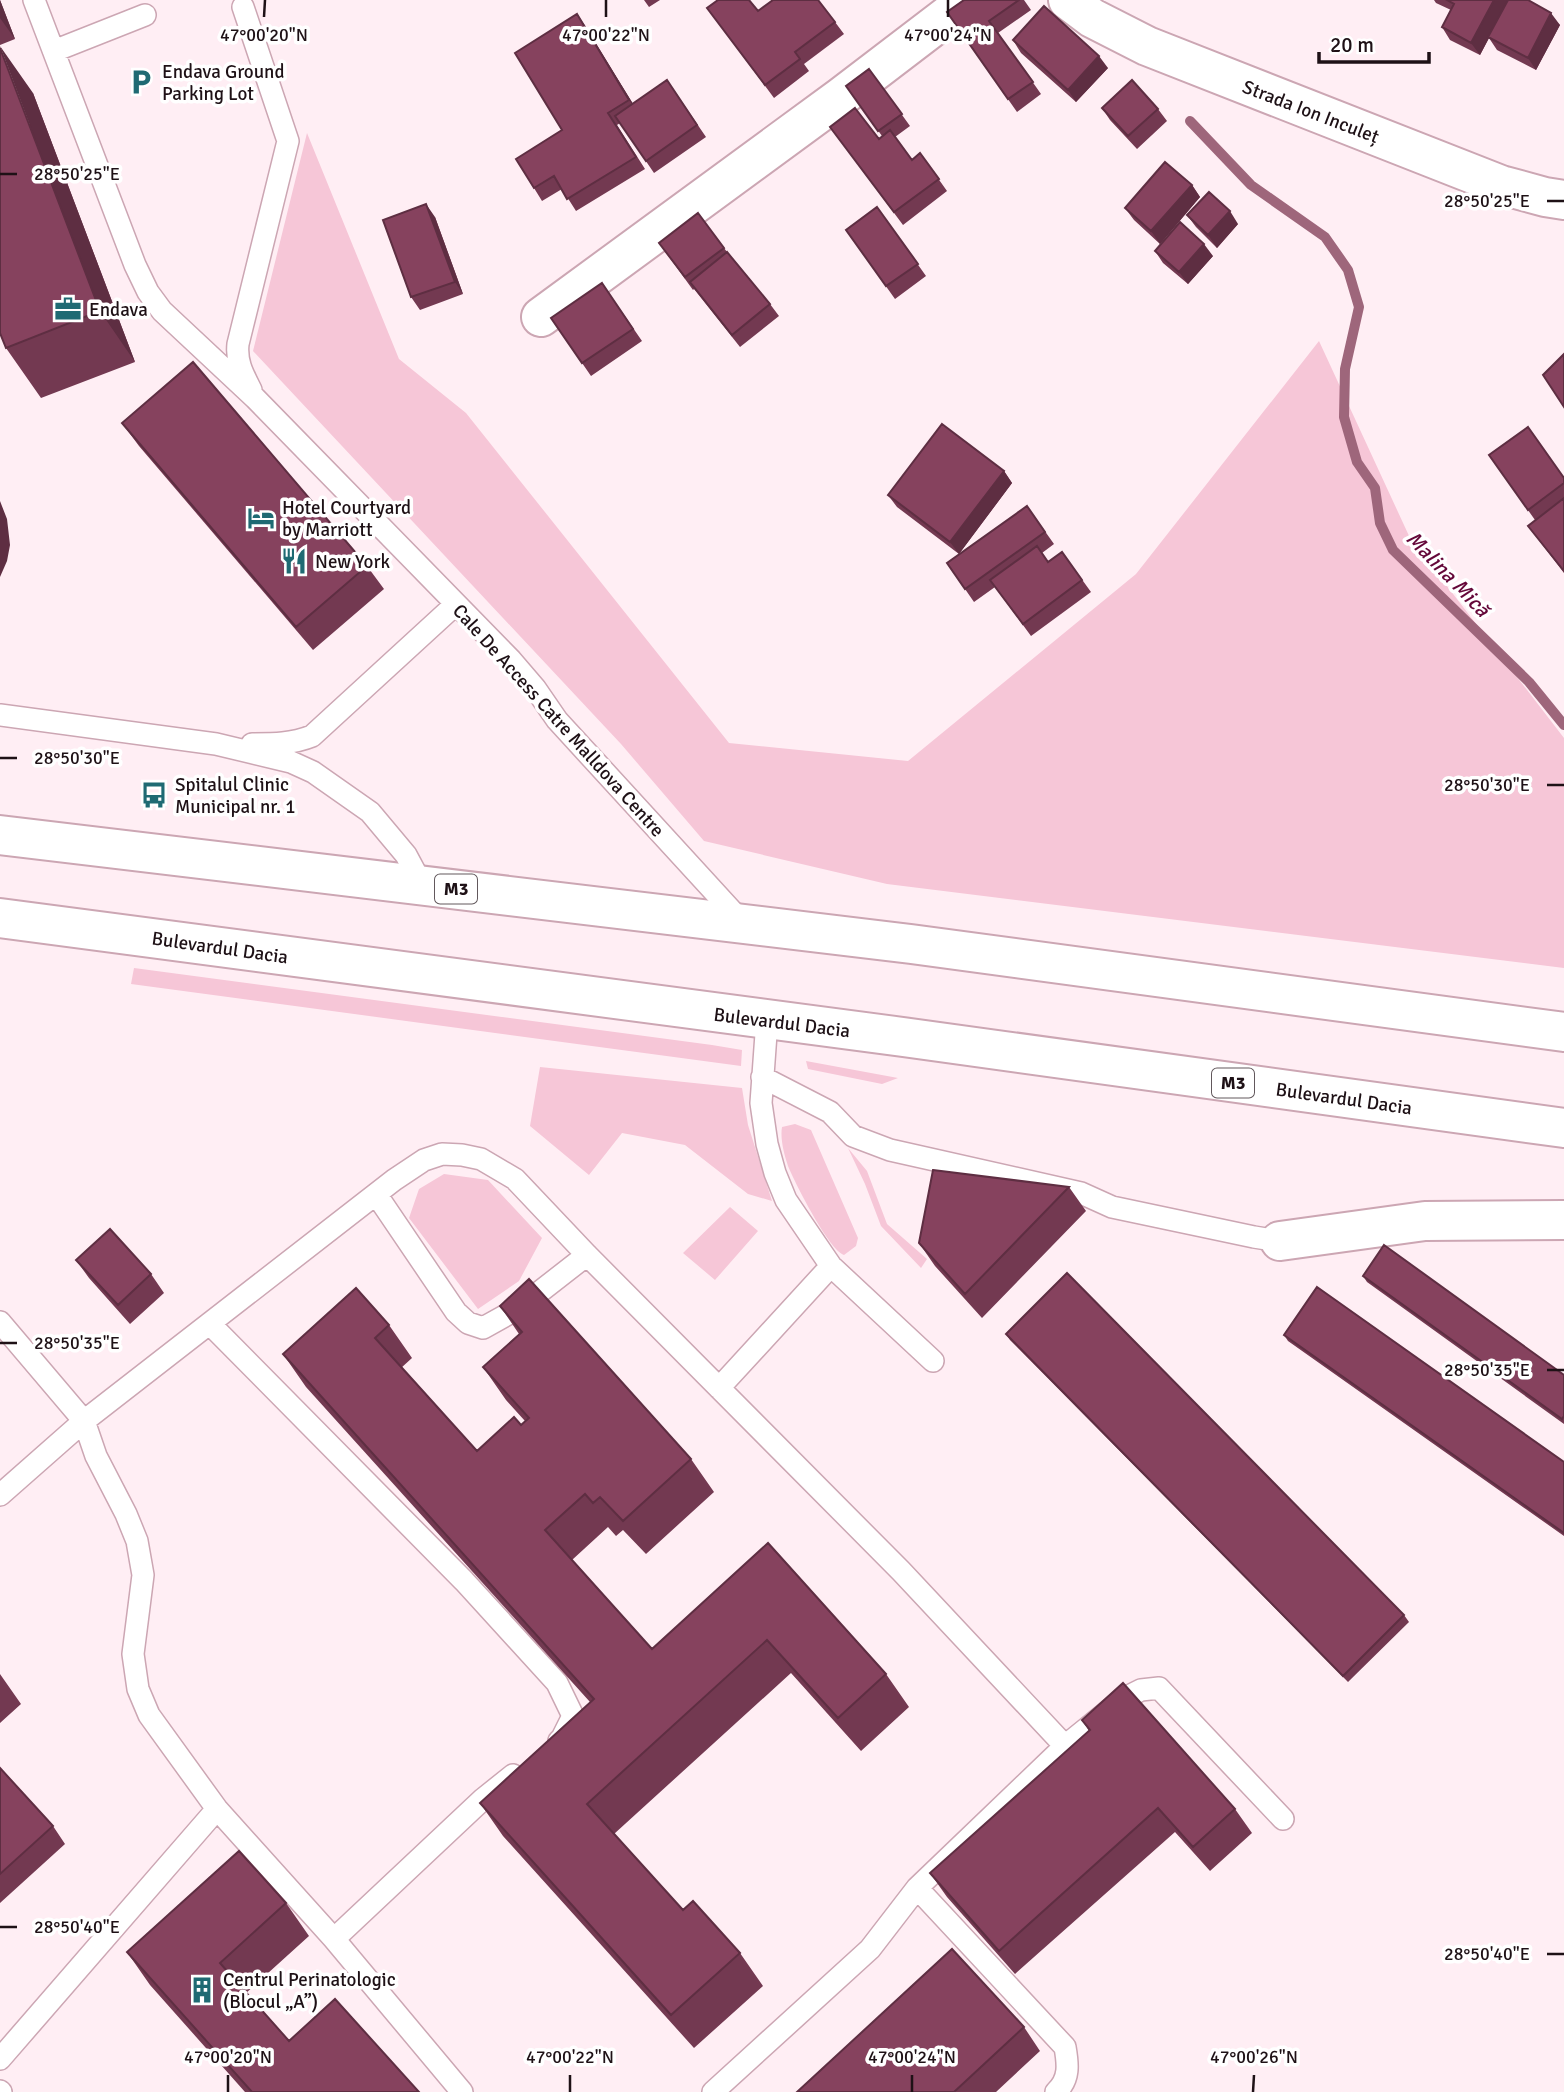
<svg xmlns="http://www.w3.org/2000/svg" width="1564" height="2092" font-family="Signika,sans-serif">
<rect width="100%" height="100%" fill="#ffeef4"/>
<path fill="#f6c6d7" d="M307 133 399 359 466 413 729 743 908 761 1136 574 1319 341 1410 538 1564 738V968L887 884 704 841 621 744 253 351Z
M134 968 712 1045 742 1050 741 1066 131 984Z
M806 1061 898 1078 882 1084 808 1069Z
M540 1067 742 1088 748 1125 772 1201 748 1194 685 1145 622 1133 589 1175 530 1126Z
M795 1124 811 1130 858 1238 856 1246 844 1255C829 1250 795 1183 788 1166 784 1154 780 1139 782 1127Z
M848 1148 867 1171 887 1224 927 1259 921 1268 881 1226 865 1184Z
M444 1174 488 1180 542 1238 519 1281 478 1309 409 1218 419 1189Z
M730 1207 758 1231 715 1280 683 1253Z"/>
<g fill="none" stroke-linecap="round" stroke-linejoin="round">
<path stroke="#9e667b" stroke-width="10" d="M1190 121 1251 185 1325 237 1348 270 1359 307 1345 369 1344 417 1357 462 1375 488 1380 523 1393 550 1529 682 1564 725"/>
<g stroke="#cca6b3" stroke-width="24">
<path id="lane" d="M34 0 135 265 148 292 162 311 255 398 511 660 535 688 557 720 743 923
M243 7 288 141 238 344C236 362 243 374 251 390
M54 51 145 15
M0 715 216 744 291 762 313 772 370 812 406 855 422 885
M252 744C274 744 292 744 312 736L456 604
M767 1020 761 1103 767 1144 775 1173 786 1200 831 1266 933 1361
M762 1077 830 1112 853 1136 890 1150 1081 1193 1112 1207 1254 1237 1280 1241
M376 1194 456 1312 468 1323 483 1328 519 1308 587 1255
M0 1322 84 1421 96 1456 126 1514 137 1541 143 1575 133 1654 138 1689 149 1715 217 1809 334 1939 462 2092
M210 1324 464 1581 557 1683 573 1716 562 1738 559 1741
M719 1388 831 1266
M0 1495 84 1421 394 1180 424 1160 442 1154 462 1155 481 1159 515 1179 587 1255 901 1571 1065 1746 917 1888 870 1949 713 2092
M1065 1746 1123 1699 1141 1690 1159 1688 1283 1819
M917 1888 1065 2047C1068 2064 1070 2079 1056 2092
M334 1939 483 1799 513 1775
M0 2059 217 1809
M0 2091 1 2092"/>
</g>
<g stroke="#cca6b3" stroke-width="42">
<path id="street" d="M541 317 841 97 968 0
M1280 1241 1425 1221 1564 1220"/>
</g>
<g stroke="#cca6b3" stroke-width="42">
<path id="secondary" d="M1068 0 1092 18 1147 46 1501 185 1545 197 1564 200"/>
</g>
<g stroke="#cca6b3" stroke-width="42">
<path id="highway" d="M0 835 911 944 1564 1032
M0 918 903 1037 1564 1128"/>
</g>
<use href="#lane" stroke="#fff" stroke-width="21"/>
<use href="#street" stroke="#fff" stroke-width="38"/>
<use href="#secondary" stroke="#fff" stroke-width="38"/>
<use href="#highway" stroke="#fff" stroke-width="38"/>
</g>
<path fill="#733951" d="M0 0 15 39 0 45Z
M644 0H660L649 7Z
M964 0H1024L1031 10 998 33 1041 94 1017 112 947 12Z
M1434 0H1528L1560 25 1536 70 1497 50 1489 38 1480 55 1450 40 1442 27 1451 10 1436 3Z
M758 11 835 22 844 34 804 64 809 71 774 98 716 20Z
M577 14 633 104 667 80 706 137 654 173 620 123 617 125 645 169 576 211 562 189 542 201 534 188 562 130Z
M1013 40 1108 68 1076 102 1021 53Z
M869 69 910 126 895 137 912 160 920 153 947 191 903 225 839 139H879L882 136 846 86Z
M33 93 135 362 41 398 6 348Z
M1102 108 1158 109 1167 121 1137 149 1110 120Z
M1192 185 1200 197 1160 244 1134 220 1125 208Z
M877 207 926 276 895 299 846 230Z
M698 213 727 252 770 304 779 316 740 347 694 289 693 290 659 243Z
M1187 215 1238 224 1217 248 1196 227Z
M435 217 463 294 420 310 411 297Z
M1155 251 1213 256 1188 284 1163 263Z
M602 283 642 341 591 376 551 318Z
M122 423 367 566 384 589 313 650 139 446Z
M1489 455 1564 478V573L1528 526 1535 520Z
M1004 471 1012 483 959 554 897 507 888 495Z
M1027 506 1054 544 1042 553 1048 562 1062 552 1091 592 1031 636 995 587 974 602 947 563Z
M1069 1187 1086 1211 982 1318 935 1266 919 1243Z
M76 1260 151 1274 164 1293 130 1324 89 1278Z
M1363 1276 1564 1375V1424L1367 1282Z
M500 1306 691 1459 714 1492 646 1554 623 1530 616 1536 608 1527 572 1560 652 1649 768 1543 886 1674 909 1707 861 1751 791 1673 614 1834 683 1910 740 1953 763 1986 694 2048 503 1836 480 1803 590 1702 306 1387 283 1354 389 1325 412 1358 401 1368 477 1451 521 1425 525 1421 506 1400 483 1367 519 1334Z
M1006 1334 1404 1615 1409 1622 1348 1682 1010 1340Z
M1284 1335 1564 1462V1536L1288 1341Z
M0 1674 21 1704 0 1723Z
M1082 1720 1235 1809 1252 1833 1210 1871 1175 1832 1015 1974 947 1897 930 1873 1089 1731Z
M0 1768 53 1826 65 1844 0 1903Z
M286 1903 309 1936 246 1993 289 2041 419 2092H245L150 1985 127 1952Z
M1024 2027 1040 2051 996 2092H797Z"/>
<path fill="#5e2e42" d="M0 0 15 39 0 18Z
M1494 0H1509L1480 55 1471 43Z
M1551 13 1560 25 1536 70 1528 58Z
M577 14 586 27 638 112 629 100Z
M0 46 33 93 135 362 100 311Z
M1099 56 1108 68 1076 102 1068 90Z
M1192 185 1200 197 1160 244 1151 231Z
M426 204 435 217 463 294 455 282Z
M1230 211 1238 224 1217 248 1208 235Z
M1204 244 1213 256 1188 284 1179 272Z
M1004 471 1012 483 959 554 950 542Z
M0 501 7 519 10 545 7 561 0 577Z"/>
<path fill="#86425e" stroke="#5e2e42" stroke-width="2" d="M718 0H749L758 11 773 0H818L835 22 795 52 800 59 765 85 707 8Z
M964 0H1019L989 21 1033 82 1008 99 947 12Z
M1447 0H1494L1471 43 1442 27 1454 4Z
M1508 0H1528L1551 13 1528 58 1488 37Z
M1044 6 1099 56 1068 90 1013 40Z
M577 14 629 100 608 113 636 157 567 199 554 176 534 188 516 159 562 130 515 53Z
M0 48 100 311 6 348 0 333Z
M869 69 902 114 878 131 846 86Z
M667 80 697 125 646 161 615 116Z
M1132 80 1158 109 1128 136 1102 108Z
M855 108 879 139 890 130 912 160 920 153 939 179 894 212 830 127Z
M1165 162 1192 185 1151 231 1125 208Z
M1209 192 1230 211 1208 235 1187 215Z
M426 204 455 282 411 297 383 220Z
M877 207 918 264 886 286 846 230Z
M698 213 724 248 685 277 659 243Z
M1180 222 1204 244 1179 272 1155 251Z
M727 252 770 304 732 335 690 282Z
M602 283 633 329 582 363 551 318Z
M1564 354V407L1543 375Z
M193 362 367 566 296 627 122 423Z
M942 424 1004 471 950 542 888 495Z
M1528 427 1564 478V483L1528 510 1489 455Z
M1564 498V571L1528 526Z
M1027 506 1045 532 965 589 947 563Z
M1037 546 1048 562 1062 552 1082 580 1023 624 990 580Z
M933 1170 1069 1187 965 1294 919 1243Z
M110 1229 151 1274 118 1305 76 1260Z
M1384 1245 1564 1375V1416L1562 1419 1363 1276Z
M1067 1273 1404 1615 1343 1676 1006 1334Z
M529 1279 691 1459 623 1521 600 1497 593 1503 585 1494 545 1530 652 1649 768 1543 886 1674 838 1718 767 1640 587 1804 683 1910 693 1901 740 1953 671 2015 480 1803 594 1699 283 1354 356 1288 389 1325 375 1338 477 1451 514 1417 521 1425 529 1418 483 1367 522 1332 500 1306Z
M1317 1287 1564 1462V1533L1284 1335Z
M1123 1683 1235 1809 1193 1847 1158 1808 999 1951 930 1873 1090 1730 1082 1720Z
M0 1768 53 1826 0 1874Z
M239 1851 286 1903 220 1963 289 2041 335 1999 419 2092H252L127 1952Z
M952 1949 1024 2027 954 2092H797Z"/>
<path fill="none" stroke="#1e1116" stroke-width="2.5" d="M264 17 265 0M606 17V0M948 17V0M0 174H17M1547 201H1564M0 758H17M1547 785H1564M0 1343H17M1547 1370H1564M0 1927H17M1547 1954H1564M228 2092V2075M570 2092V2075M912 2092V2075M1253 2092 1254 2075"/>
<defs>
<g id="parking-bare" transform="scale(2.1)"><path d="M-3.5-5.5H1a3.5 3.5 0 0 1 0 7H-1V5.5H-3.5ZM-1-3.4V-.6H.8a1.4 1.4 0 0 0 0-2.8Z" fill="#1f6a73" stroke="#fff" stroke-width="2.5" paint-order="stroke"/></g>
<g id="office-bare" transform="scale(2.1)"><path d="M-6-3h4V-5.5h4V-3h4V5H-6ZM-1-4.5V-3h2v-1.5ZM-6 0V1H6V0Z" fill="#1f6a73" stroke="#fff" stroke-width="2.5" paint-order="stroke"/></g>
<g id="hotel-bare" transform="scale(2.1)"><path d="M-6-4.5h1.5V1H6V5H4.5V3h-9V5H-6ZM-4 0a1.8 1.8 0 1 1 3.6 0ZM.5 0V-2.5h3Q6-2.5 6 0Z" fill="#1f6a73" stroke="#fff" stroke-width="2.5" paint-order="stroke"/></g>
<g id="restaurant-bare" transform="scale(2.1)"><path d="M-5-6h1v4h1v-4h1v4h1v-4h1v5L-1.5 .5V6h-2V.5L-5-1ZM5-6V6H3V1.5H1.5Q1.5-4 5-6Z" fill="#1f6a73" stroke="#fff" stroke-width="2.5" paint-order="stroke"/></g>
<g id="bus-bare" transform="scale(2.1)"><path d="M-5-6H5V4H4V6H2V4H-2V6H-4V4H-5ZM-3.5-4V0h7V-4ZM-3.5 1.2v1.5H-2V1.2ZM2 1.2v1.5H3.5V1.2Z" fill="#1f6a73" stroke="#fff" stroke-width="2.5" paint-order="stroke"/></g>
<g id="building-bare" transform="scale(2.1)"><path d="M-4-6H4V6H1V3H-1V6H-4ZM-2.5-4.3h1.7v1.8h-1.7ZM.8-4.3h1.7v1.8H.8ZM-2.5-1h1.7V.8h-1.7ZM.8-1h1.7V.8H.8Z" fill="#1f6a73" stroke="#fff" stroke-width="2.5" paint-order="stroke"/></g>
</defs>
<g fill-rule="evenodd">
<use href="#parking-bare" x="141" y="82"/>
<use href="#office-bare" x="68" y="309"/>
<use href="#hotel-bare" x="261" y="518"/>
<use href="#restaurant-bare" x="294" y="561"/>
<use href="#bus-bare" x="154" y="795"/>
<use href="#building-bare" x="202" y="1990"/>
</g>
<g text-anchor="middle" stroke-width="7" stroke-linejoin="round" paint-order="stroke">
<g fill="#fff" stroke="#62585c" stroke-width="2">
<rect x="435" y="874.5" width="42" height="29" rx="5"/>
<rect x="1212" y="1068.5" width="42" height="29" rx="5"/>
</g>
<g font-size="18" font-weight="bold" fill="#1e1116">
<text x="456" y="895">M3</text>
<text x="1233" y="1089">M3</text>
</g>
<g font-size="19" fill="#1e1116" stroke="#fff" text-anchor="start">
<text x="162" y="78">Endava Ground<tspan x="162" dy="22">Parking Lot</tspan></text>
<text x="89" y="316">Endava</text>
<text x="282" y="514">Hotel Courtyard<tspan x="282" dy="22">by Marriott</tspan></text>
<text x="315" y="568">New York</text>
<text x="175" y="791">Spitalul Clinic<tspan x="175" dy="22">Municipal nr. 1</tspan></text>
<text x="223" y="1986">Centrul Perinatologic<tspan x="223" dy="22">(Blocul „A”)</tspan></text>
</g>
<g font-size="19" fill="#1e1116" stroke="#fff">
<text transform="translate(1311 111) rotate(21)" y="7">Strada Ion Inculeț</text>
<text transform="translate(559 720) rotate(48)" y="7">Cale De Access Catre Malldova Centre</text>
<text transform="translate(220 947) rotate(8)" y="7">Bulevardul Dacia</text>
<text transform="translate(782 1022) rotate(7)" y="7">Bulevardul Dacia</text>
<text transform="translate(1344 1098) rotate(8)" y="7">Bulevardul Dacia</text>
</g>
<g font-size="21" font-style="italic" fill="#640739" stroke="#fff">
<text transform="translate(1448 574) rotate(46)" y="7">Malina Mică</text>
</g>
</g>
<g font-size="18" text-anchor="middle" fill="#1e1116" stroke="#fff" stroke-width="7" stroke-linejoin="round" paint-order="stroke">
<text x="264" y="41">47°00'20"N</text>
<text x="606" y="41">47°00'22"N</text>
<text x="948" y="41">47°00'24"N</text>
<text x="77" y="180">28°50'25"E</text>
<text x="1487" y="207">28°50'25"E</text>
<text x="77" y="764">28°50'30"E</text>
<text x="1487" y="791">28°50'30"E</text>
<text x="77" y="1349">28°50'35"E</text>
<text x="1487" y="1376">28°50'35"E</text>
<text x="77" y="1933">28°50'40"E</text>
<text x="1487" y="1960">28°50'40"E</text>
<text x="228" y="2063">47°00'20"N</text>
<text x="570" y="2063">47°00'22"N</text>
<text x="912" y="2063">47°00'24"N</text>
<text x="1254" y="2063">47°00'26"N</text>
</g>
<path d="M1319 52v10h110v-10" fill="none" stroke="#1e1116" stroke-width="3.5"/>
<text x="1330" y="52" font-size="21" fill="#1e1116" stroke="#ffffff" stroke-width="5" paint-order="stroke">20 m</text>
</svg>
